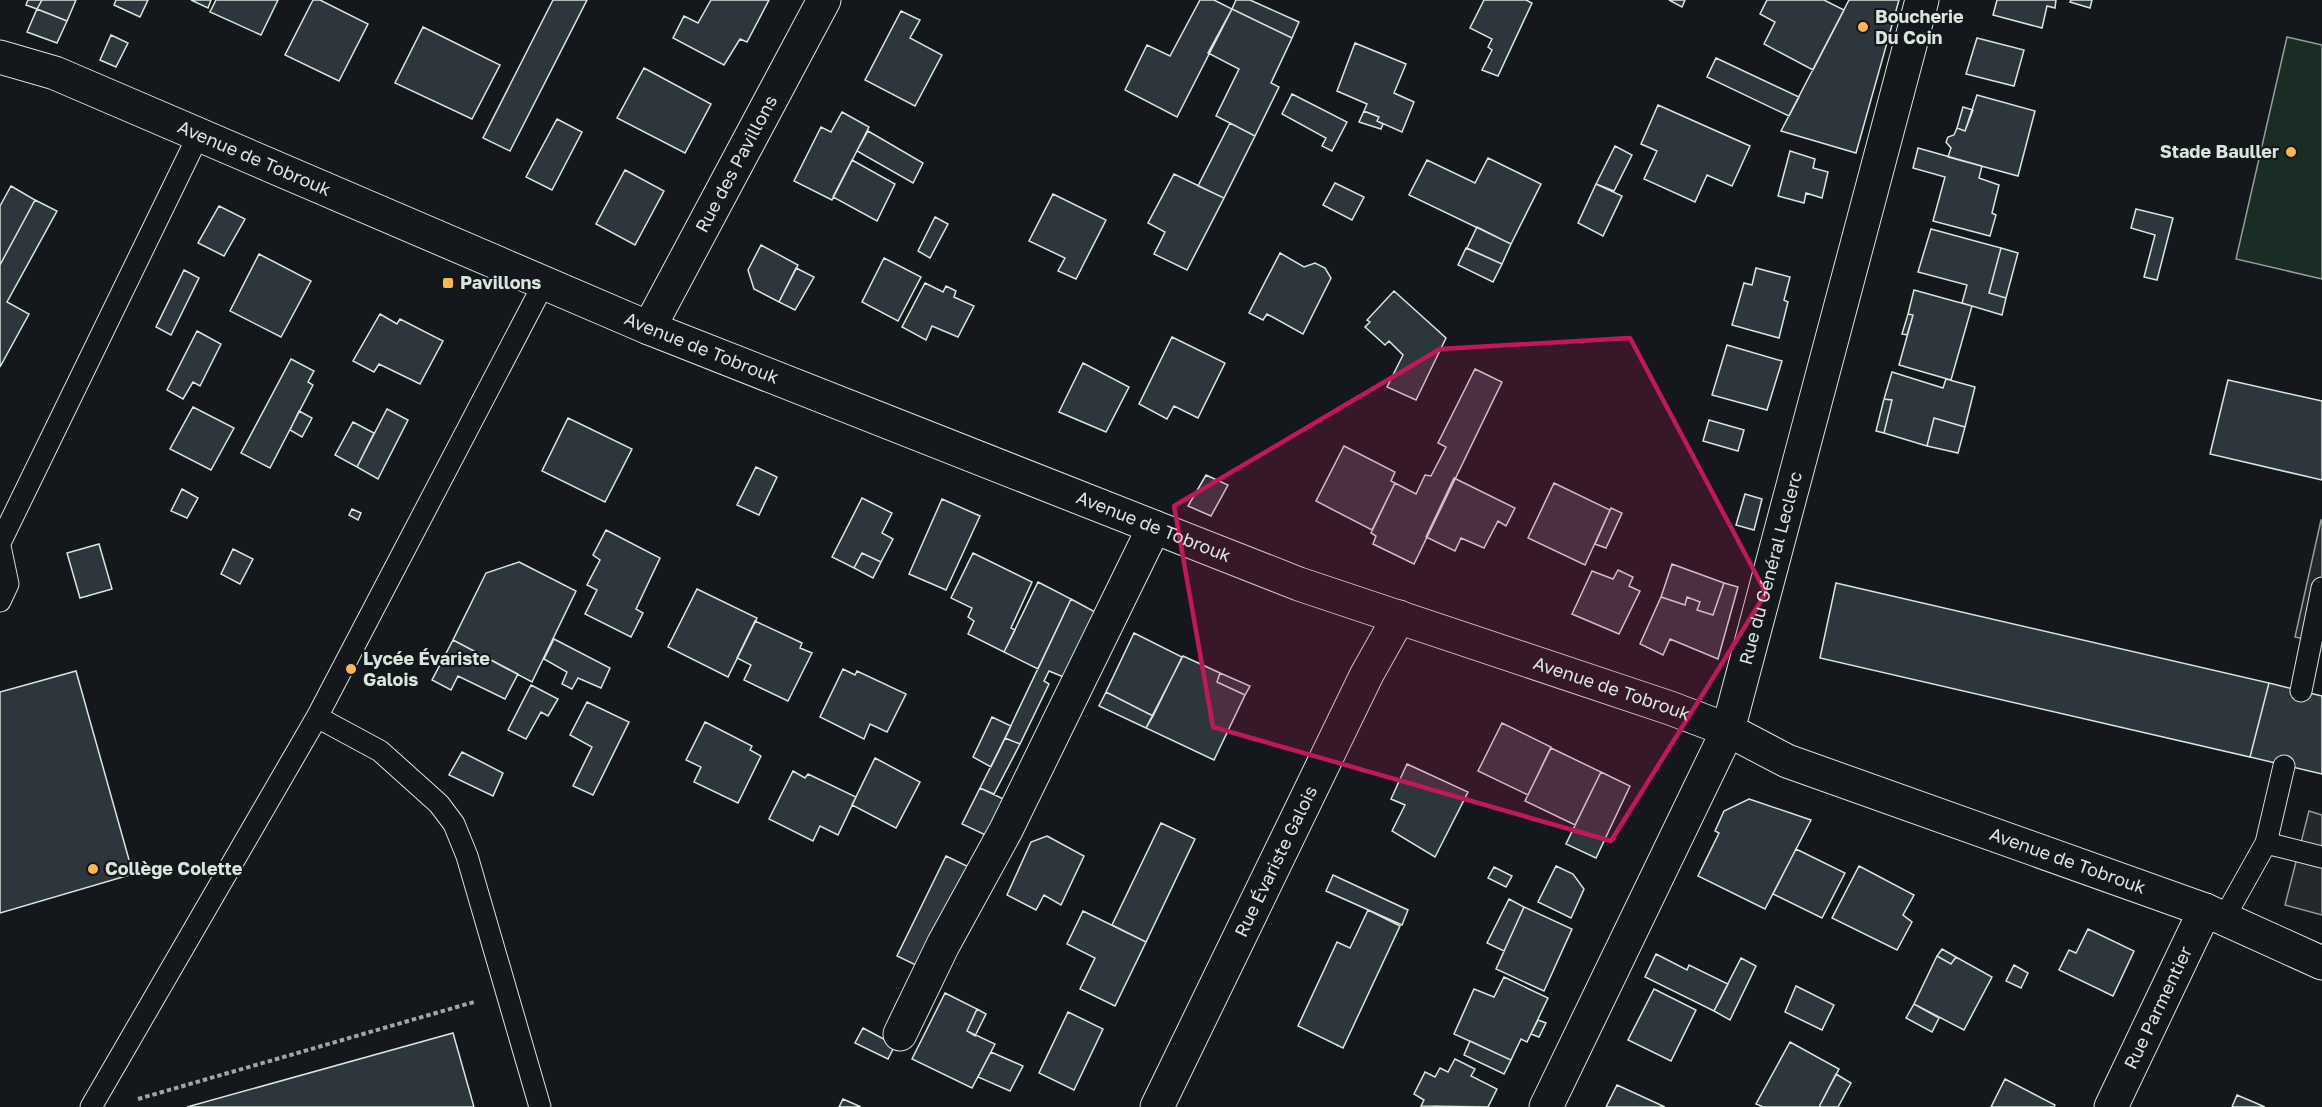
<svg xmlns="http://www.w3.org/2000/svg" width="2322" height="1107" font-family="'Golos Text',sans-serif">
<rect width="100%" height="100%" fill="#14181c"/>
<path fill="#1a2d24" stroke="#939e99" stroke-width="1.5" d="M2287 37 2322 45V279L2236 259Z"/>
<path fill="#24282b" stroke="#939e99" stroke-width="1.5" d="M2321 520 2322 521V643L2295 637Z
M2309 811 2322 815V915L2285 905Z"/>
<path fill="#2c363c" stroke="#d8e6dc" stroke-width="1.5" d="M28 0H42L37 9 26 5Z
M42 0H76L67 21 37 9Z
M116 0H148L140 17 114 5Z
M191 0H211L208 8Z
M216 0H278L261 35 210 12Z
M313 0H320L368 24 339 81 285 55Z
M553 0H587L510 151 483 138Z
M711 0H769L747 42 740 39 724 65 673 38 684 16 698 23Z
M1200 0H1214L1232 9 1177 117 1125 90 1147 45 1170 56Z
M1236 0H1250L1299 22 1292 38 1232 9Z
M1484 0H1526L1532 3 1498 76 1482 70 1492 50 1488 47 1492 39 1470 28Z
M1669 0H1685L1682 7Z
M1767 0H1824L1844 10 1813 70 1764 44 1775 22 1760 14Z
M1849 0H1899L1856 153 1781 131Z
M1997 0H2056L2055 8 2047 6 2042 28 1993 15Z
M2071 0H2092L2090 8 2070 2Z
M37 9 67 21 57 43 27 32Z
M1232 9 1292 38 1271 83 1279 87 1255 136 1216 116 1239 69 1208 53Z
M901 11 920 20 910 38 942 55 915 106 865 80Z
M423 27 500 65 472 119 395 83Z
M111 35 128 43 116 67 100 60Z
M1977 38 2024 50 2014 86 1966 74Z
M1355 43 1406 64 1394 93 1414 102 1402 132 1377 121 1379 117 1364 111 1367 104 1337 91Z
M1716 58 1799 97 1789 116 1707 77Z
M644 68 711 104 685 153 617 118Z
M1292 94 1347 122 1332 151 1322 146 1326 138 1282 114Z
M1977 95 2035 111 2018 176 1948 157 1951 148 1946 142 1948 137 1954 135 1957 128 1965 131Z
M1658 105 1750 146 1732 186 1707 175 1695 202 1644 179 1657 151 1641 144Z
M1963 107 1973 110 1965 131 1957 128Z
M1364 111 1379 117 1377 121 1383 124 1381 129 1359 122Z
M842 112 869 127 832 200 794 181 821 127 831 132Z
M557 119 582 132 552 190 526 177Z
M1230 123 1255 136 1224 198 1198 186Z
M868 131 923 163 913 183 857 151Z
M1615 146 1632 155 1614 191 1596 184Z
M1918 148 1982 166 1979 178 1999 185 1992 213 1996 215 1990 236 1933 221 1945 177 1913 168Z
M1790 151 1815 159 1813 168 1828 172 1822 198 1806 193 1804 203 1778 196Z
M1488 158 1541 184 1511 244 1409 195 1427 160 1475 183Z
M852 160 895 184 877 221 833 197Z
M625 170 664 191 635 245 596 224Z
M1174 174 1224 198 1187 270 1154 254 1165 232 1148 223Z
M1335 183 1364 197 1352 220 1323 205Z
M1596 184 1622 196 1603 236 1578 223Z
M11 186 35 200 0 265V206Z
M1053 194 1106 220 1076 279 1058 271 1065 258 1029 241Z
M35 200 57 211 7 302 29 314 0 367V265Z
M219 206 245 219 224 256 198 243Z
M2136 209 2173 218 2157 280 2144 277 2155 235 2131 228Z
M935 217 948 224 930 258 918 251Z
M1477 227 1511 244 1502 264 1467 248Z
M1931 229 2001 248 1989 293 2006 298 2002 315 1962 303 1967 285 1918 272Z
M761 245 798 265 779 302 754 289 748 270Z
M1466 248 1502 264 1493 282 1458 265Z
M2001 248 2018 253 2006 298 1989 293Z
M1280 253 1304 267 1315 263 1325 268 1331 278 1303 334 1267 314 1263 320 1249 313Z
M259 254 311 281 281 337 230 311Z
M884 258 921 277 898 321 862 302Z
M796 268 814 277 795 310 779 302Z
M1756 268 1790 277 1784 300 1788 302 1779 338 1732 325 1744 283 1752 285Z
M184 270 199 278 171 335 156 327Z
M925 283 943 292 946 286 956 291 954 297 974 306 958 337 932 326 926 340 902 327Z
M1914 290 1972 306 1951 380 1899 365 1913 315 1908 314Z
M1394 291 1446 338 1416 400 1387 387 1403 355 1389 341 1385 345 1365 327 1370 322 1367 320Z
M380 314 397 324 400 319 443 341 420 384 379 364 374 372 353 361Z
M1908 314 1913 315 1907 335 1902 334Z
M197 331 221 344 200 386 193 382 183 399 167 390Z
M1172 337 1225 363 1198 418 1174 406 1167 419 1139 404Z
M1727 345 1782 361 1767 410 1712 395Z
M291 359 314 371 308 382 313 385 270 468 241 453Z
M1083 363 1129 387 1106 432 1059 412Z
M1475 369 1502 382 1414 564 1373 544 1376 536 1371 533 1395 483 1416 494 1425 475 1431 476 1446 447 1438 443Z
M1892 372 1943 388 1946 379 1975 387 1965 427 1934 418 1927 446 1884 433 1892 400 1884 399Z
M2228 380 2322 401V480L2210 454Z
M1884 399 1892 400 1884 433 1876 431Z
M193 407 234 428 211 470 170 449Z
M387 409 408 420 378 479 357 467Z
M299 411 312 418 302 437 290 430Z
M568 418 632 449 605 502 542 471Z
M1934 418 1965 427 1958 453 1927 446Z
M1709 420 1744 430 1738 451 1703 441Z
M353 422 374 433 357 467 335 455Z
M1344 446 1395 472 1391 481 1395 483 1372 530 1316 501Z
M756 467 777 477 759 515 737 505Z
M1206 475 1228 485 1211 516 1188 506Z
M1454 478 1515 508 1506 526 1498 521 1484 548 1461 538 1455 551 1426 537Z
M1554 483 1610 510 1585 565 1528 538Z
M182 489 198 498 187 518 171 511Z
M1745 494 1762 499 1754 530 1736 525Z
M862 498 892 513 882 533 893 539 881 562 862 553 854 568 832 557Z
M942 499 980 516 946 590 909 574Z
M1611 508 1622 513 1606 548 1595 544Z
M352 509 361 513 358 520 349 515Z
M606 530 660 558 636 609 643 613 631 637 585 614 597 590 587 585 600 560 593 555Z
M99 544 112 589 80 598 67 553Z
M233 549 253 559 240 584 221 574Z
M862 553 881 562 873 578 854 568Z
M973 553 1032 582 1011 628 1015 630 1004 652 968 634 974 621 968 617 972 608 951 598Z
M519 562 576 591 532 682 453 640 486 573Z
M1672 564 1724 583 1713 615 1697 610 1700 602 1687 597 1685 605 1661 597Z
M1618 570 1633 577 1629 586 1640 591 1619 634 1572 614 1592 571 1613 579Z
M1038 582 1071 599 1038 669 1004 652Z
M1724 583 1738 587 1718 659 1670 639 1663 655 1640 644 1661 597 1685 605 1687 597 1700 602 1697 610 1713 615Z
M1836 583 2269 683 2250 757 1820 658Z
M697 589 757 618 728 677 668 647Z
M1071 599 1097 613 1066 678 1049 671 1044 681 1049 684 1020 744 1005 738Z
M755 621 802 643 800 648 812 653 788 701 744 680 751 665 737 658Z
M1134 633 1182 657 1153 716 1106 692Z
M554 639 610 668 601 688 578 678 572 689 562 684 567 672 544 659Z
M453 640 518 674 505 699 458 676 451 690 432 680Z
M1183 656 1220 673 1217 682 1245 695 1214 760 1146 728Z
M843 669 855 675 857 671 906 694 887 732 870 724 864 739 820 717Z
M76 671 133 874 0 913V692Z
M1220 673 1250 686 1245 695 1217 682Z
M2269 683 2322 696V774L2250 757Z
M531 685 558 699 548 716 541 712 526 739 508 730Z
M1106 692 1153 716 1146 728 1099 706Z
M587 702 629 722 593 795 573 786 592 747 570 735Z
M992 717 1011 726 991 767 973 757Z
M705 722 752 746 750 750 761 756 738 803 694 782 701 767 686 760Z
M1502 723 1551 747 1528 795 1478 771Z
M1005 738 1020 744 994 794 980 788Z
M1551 748 1601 772 1575 825 1525 801Z
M462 752 503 773 493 796 449 775Z
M875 758 920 782 896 828 852 805Z
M1407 764 1468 792 1435 857 1392 831 1405 805 1391 799Z
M793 771 805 778 808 774 856 797 838 835 820 826 813 841 769 819Z
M1601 772 1630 786 1596 858 1566 844Z
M980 788 1012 803 994 839 962 824Z
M1749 799 1811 820 1765 909 1698 876 1719 833 1715 831 1724 811Z
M1161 823 1195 839 1146 942 1112 925Z
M1047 836 1084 856 1061 905 1044 895 1036 910 1007 895 1031 842Z
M1796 849 1845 873 1822 918 1773 894Z
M946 856 971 868 922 968 897 956Z
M1556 866 1573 874 1584 889 1571 918 1538 902Z
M1859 866 1914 895 1903 915 1912 922 1897 950 1832 918Z
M1494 867 1512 876 1506 887 1488 878Z
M1333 875 1408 910 1402 925 1326 891Z
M1509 899 1524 907 1504 951 1487 943Z
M1524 907 1572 929 1544 991 1496 969Z
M1368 910 1400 926 1343 1048 1298 1026 1337 942 1350 948Z
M1083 911 1146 942 1115 1006 1080 989 1095 958 1067 944Z
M2088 929 2134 951 2113 996 2059 970 2069 950 2076 953Z
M1942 949 1956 957 1951 964 1937 956Z
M1656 954 1687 970 1689 965 1728 984 1714 1011 1645 977Z
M1937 956 1951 964 1956 957 1992 977 1964 1030 1914 1004Z
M1741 958 1756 966 1730 1020 1714 1011Z
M2014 965 2028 973 2021 988 2006 981Z
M1504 977 1548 998 1527 1042 1521 1039 1511 1060 1454 1034 1474 989 1494 997Z
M1796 986 1834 1005 1822 1030 1785 1012Z
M1654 989 1696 1010 1671 1061 1628 1040Z
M945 993 977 1009 967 1031 995 1044 972 1088 912 1059Z
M1914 1004 1939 1018 1932 1032 1906 1018Z
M977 1009 986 1014 975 1036 967 1031Z
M1068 1012 1103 1029 1074 1090 1039 1073Z
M1538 1020 1546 1023 1539 1037 1531 1034Z
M863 1028 895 1045 888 1059 855 1043Z
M453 1033 474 1107H187Z
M1470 1041 1511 1060 1504 1074 1464 1055Z
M1790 1042 1839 1069 1819 1107H1763L1756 1104Z
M991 1052 1023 1066 1010 1091 978 1077Z
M1455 1059 1475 1069 1471 1076 1497 1089 1488 1107 1421 1106 1424 1100 1414 1094 1425 1072 1435 1077 1440 1068 1448 1072Z
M1836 1074 1851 1083 1838 1107H1819Z
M2005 1079 2055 1105 2054 1107H1991Z
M1617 1085 1665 1107H1606Z
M2237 1095 2265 1107H2232Z
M843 1099 861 1107H839Z"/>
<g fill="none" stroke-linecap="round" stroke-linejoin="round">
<g stroke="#d8e6dc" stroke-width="23">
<path id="lane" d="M0 543 199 134
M0 546 8 584 0 601
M2301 691 2322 588
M317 717 380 751 439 804 454 824 467 856 540 1107
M2266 843 2322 857
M2224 918 2266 843 2284 766
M91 1107 317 717 544 283"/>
</g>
<g stroke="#d8e6dc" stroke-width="35">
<g id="street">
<path id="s1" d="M649 328 824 0"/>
<path d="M900 1034 943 945 1006 830 1154 527"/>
<path id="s2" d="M1157 1107 1367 674 1399 617"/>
<path id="s3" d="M1546 1107 1728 730 1922 0"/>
<path id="s4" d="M2111 1107 2205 910"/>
</g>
</g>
<g stroke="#d8e6dc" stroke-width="35">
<g id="secondary">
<path id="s5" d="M0 57 55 73 649 328 1154 527 1299 584 1670 708 1728 730 1787 761 2205 910 2322 963"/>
</g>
</g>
<path stroke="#9da8a2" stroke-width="4" stroke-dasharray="4.5 3" stroke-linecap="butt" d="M138 1099 474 1002"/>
<use href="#lane" stroke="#14181c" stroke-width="21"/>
<use href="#street" stroke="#14181c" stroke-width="33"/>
<use href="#secondary" stroke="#14181c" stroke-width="33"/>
</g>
<path fill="#c2185b" fill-opacity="0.2" stroke="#c2185b" stroke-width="4.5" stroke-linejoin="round" d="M1630 338 1766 593 1611 841 1213 727 1174 506 1440 349Z"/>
<g fill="#ffb74d" stroke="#14181c" stroke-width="2">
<circle cx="1863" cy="27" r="6"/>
<circle cx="2291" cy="152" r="6"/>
<rect x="442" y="277" width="12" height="12" rx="3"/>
<circle cx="351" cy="669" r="6"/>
<circle cx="93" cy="869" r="6"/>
</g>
<g text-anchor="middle" stroke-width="4.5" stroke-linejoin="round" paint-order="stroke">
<g font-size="18" font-weight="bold" fill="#d8e6dc" stroke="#14181c" text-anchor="start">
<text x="1875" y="23">Boucherie<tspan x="1875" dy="21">Du Coin</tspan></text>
<text x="2279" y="158" text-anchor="end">Stade Bauller</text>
<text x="460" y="289">Pavillons</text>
<text x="363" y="665">Lycée Évariste<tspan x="363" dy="21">Galois</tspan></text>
<text x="105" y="875">Collège Colette</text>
</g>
<g font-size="18" fill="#d8e6dc" stroke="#14181c">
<text dy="6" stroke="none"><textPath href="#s5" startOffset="274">Avenue de Tobrouk</textPath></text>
<text dy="6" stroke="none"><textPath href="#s1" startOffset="186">Rue des Pavillons</textPath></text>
<text dy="6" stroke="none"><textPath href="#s5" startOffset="760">Avenue de Tobrouk</textPath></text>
<text dy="6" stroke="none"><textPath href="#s5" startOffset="1246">Avenue de Tobrouk</textPath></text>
<text dy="6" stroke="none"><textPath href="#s3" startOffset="586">Rue du Général Leclerc</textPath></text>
<text dy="6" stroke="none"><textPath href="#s5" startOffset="1732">Avenue de Tobrouk</textPath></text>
<text dy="6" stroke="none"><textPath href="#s5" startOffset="2220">Avenue de Tobrouk</textPath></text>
<text dy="6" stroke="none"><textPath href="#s2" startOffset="273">Rue Évariste Galois</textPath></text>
<text dy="6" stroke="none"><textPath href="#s4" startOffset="110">Rue Parmentier</textPath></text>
</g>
</g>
</svg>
